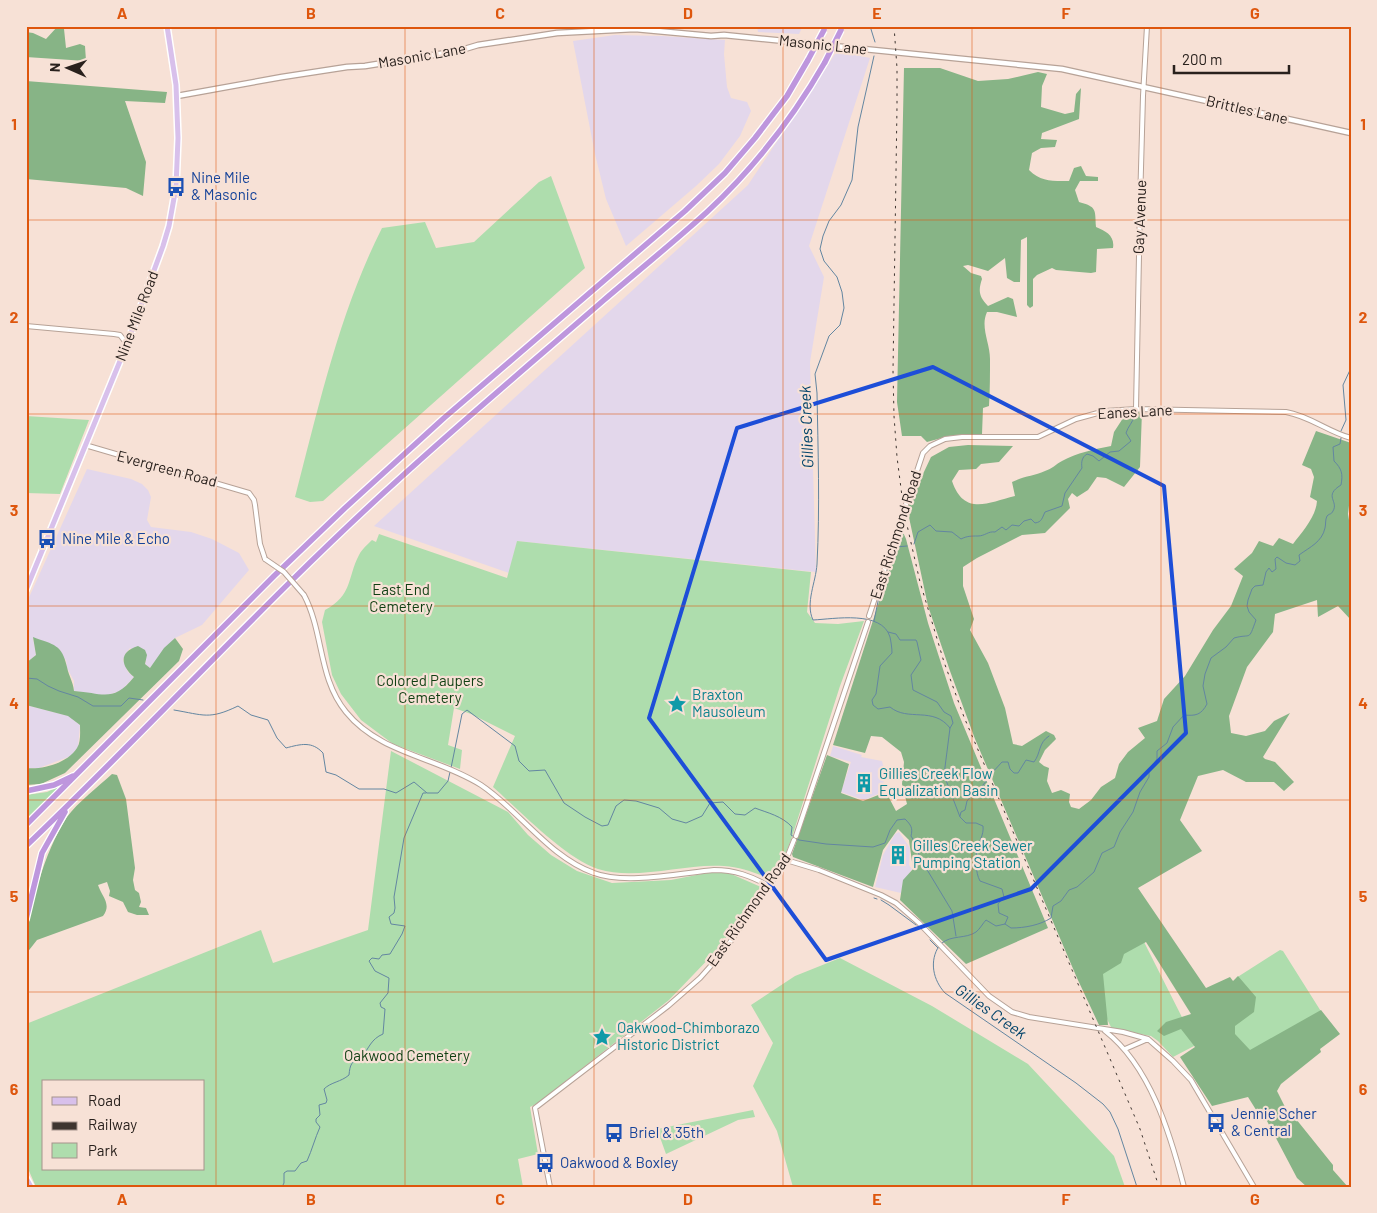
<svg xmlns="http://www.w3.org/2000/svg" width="1377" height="1213" font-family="Barlow,sans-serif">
<rect width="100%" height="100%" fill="#f7e1d6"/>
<path fill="#e3d7eb" d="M757 26H803L799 34 758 32Z
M615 35 662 36 725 40 724 54 727 87 731 98 747 102 751 111 740 136 719 164 696 186 626 246 606 199 595 154 573 41Z
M837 51 870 58 809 246 824 277 810 362 816 572 517 541 509 573 374 526 748 185Z
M87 469 131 479 142 484 148 490 151 497 147 520 151 527 191 532 212 539 239 553 249 570 202 625 175 638 150 668 145 664 146 661 130 648 126 653 123 660 128 672 134 677 121 691 105 696 74 691V681L67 668 66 660 33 638 36 655 26 663V604Z
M26 705 69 716 80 725 78 747 71 756 39 768H26Z
M833 746 862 755 861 757 882 761 886 777 878 794 864 800 841 792 851 762 830 756Z
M899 832 910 848 909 865 912 869 903 883 901 893 875 887 883 855 895 834Z"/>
<path fill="#aeddad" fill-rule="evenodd" d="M551 176 585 268 323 501 310 502 295 497C319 406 339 313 382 228L425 222 436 248 474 242 539 182Z
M26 416 89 420 60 494 26 493Z
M379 534 507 578 517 541 811 572 807 612 815 623 838 624 864 621 840 686 791 840 785 855 768 878C754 872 739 867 724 866 684 863 637 881 598 869 565 858 520 811 493 787L515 736 471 714 454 708 448 745 462 750 460 769 393 744 361 720 341 694 332 675 322 622 325 610C353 595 347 578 359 555 362 549 368 544 372 540L376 542Z
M391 751 508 812 528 835 551 855 577 871 612 883 671 880 722 870 761 887 718 949 669 1000 538 1103 530 1107 538 1154 518 1159 523 1187H36L26 1164V1024L261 930 273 963 368 930ZM44 1082H204V1169H44Z
M60 786 26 819V795L47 792Z
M1142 938 1196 1045 1173 1057 1158 1041 1151 1036 1112 1029 1082 969Z
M1280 950 1283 951 1322 1013 1247 1061 1223 1024 1252 1005 1236 978Z
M840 958 932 1006 1028 1064 1114 1156 1125 1187H793L777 1131 753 1086 773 1043 751 1005 795 976Z
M753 1110 755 1117 738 1120 666 1154 657 1129Z"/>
<path fill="#87b486" d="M57 27 64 29 66 48 80 44 85 46 86 61 26 57V32L33 33 46 39Z
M904 68H940L978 81 1008 79 1038 72 1047 74 1042 86 1041 107 1065 114 1074 112 1076 94 1081 88 1079 119 1042 133 1041 139 1057 140 1055 147 1041 148 1032 153 1029 170C1041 182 1052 181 1069 181L1074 168 1081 166 1086 176 1098 177V181H1080L1075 190 1079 202C1097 207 1095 209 1096 227 1106 231 1115 236 1113 248L1097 249 1096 272 1091 273 1056 270 1052 268 1037 275 1033 279V306L1030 308 1027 305V237L1021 240 1020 282H1014L1007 278 1005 258 988 271 968 265 963 266 971 273 981 276 982 279C978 291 979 297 988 306L1008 297 1013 299 1017 317 997 312H987C980 327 990 343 990 359 990 374 990 390 989 406L983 408 982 434 949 436 927 442 921 436H902L897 402Z
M26 81 167 92 165 103 125 101 146 162 143 196 126 188 26 179Z
M1142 411 1140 467 1124 487 1106 478 1097 477 1088 490 1077 497 1072 493 1068 499 1070 508 1045 533 1022 535 977 558 963 567V586L974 619 970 630 988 663 1005 708 1013 744 1022 746 1046 731 1054 735 1056 739 1045 750 1039 762 1044 766 1049 768 1047 781 1052 793 1061 790 1070 794 1069 802 1071 807 1079 809 1091 800 1101 787 1115 778 1119 764 1128 752 1145 738 1138 728 1157 721 1164 699 1185 676 1213 630 1231 606 1243 576 1234 569 1252 553 1259 541 1273 546 1279 538 1293 544C1302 532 1316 517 1317 501L1310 497 1314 477 1311 469 1302 465 1316 431 1351 443V489L1348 514 1351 532V620L1338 606 1318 617 1317 600 1275 614 1273 632 1247 667 1229 716 1231 733 1246 736 1265 731 1274 721 1290 713 1263 757 1265 759 1275 762 1294 782 1284 791 1274 782H1246L1223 770 1198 776 1180 820 1202 851 1138 888 1206 988 1230 977 1233 981 1238 976 1256 997 1254 1012 1235 1026V1034L1250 1050 1321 1010 1340 1034 1320 1049 1321 1052 1281 1084 1277 1091 1287 1111 1296 1119 1333 1165V1170L1348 1187H1307L1297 1178 1267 1121H1263L1248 1097 1212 1106 1180 1057 1195 1047 1181 1029 1164 1036 1157 1031 1166 1022 1191 1014 1146 942 1124 954 1121 963 1103 974 1108 1025H1099L1077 978 975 739 950 671 928 606 907 508 931 457 949 447 968 445 1013 446 999 462 981 464 976 469 959 470 952 481C964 516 987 503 1015 496L1012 482C1024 476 1034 476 1045 471 1052 469 1056 464 1062 461 1076 453 1095 449 1111 446L1114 432 1127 412Z
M902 530 906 539 928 623 954 703 1048 928 966 964 900 900 903 880 913 869 909 840 898 829 883 850 873 887 793 857 792 854 827 755 849 764 841 793 863 801 886 792 896 811 907 804 902 784 904 762 901 752 882 737 871 736 865 753 833 745Z
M33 637C54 645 62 644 67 667 69 677 73 681 74 691 103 693 113 703 134 677 121 666 118 652 138 646L145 650 147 655 145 664 150 668 164 648 175 638 183 649 179 661 65 773 41 784 26 785V768C42 770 68 763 77 748 81 742 80 732 80 725L68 716 26 705V663L36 655Z
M112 774 117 775 126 799 135 868 133 880 135 890 139 893 141 902 139 907 146 908 149 915H137L128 912 123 902 109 896 110 891 107 882 98 885C102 897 112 904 103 916L37 940 26 954C26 914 45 850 67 817 77 803 99 786 112 774Z"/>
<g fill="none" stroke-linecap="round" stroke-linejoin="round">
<path stroke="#6386a1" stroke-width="1" d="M870 26 875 42
M874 56 858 127 852 180 841 205 829 221 823 236 820 249 824 261 837 277 842 292 844 308 840 325 829 336 815 374 817 393C818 450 820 507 817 564 816 582 805 603 813 620 834 619 882 610 890 637 891 642 892 648 892 653L880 666 876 694 872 700 873 705 878 709 890 707C908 722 933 706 950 728L944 775 960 817 966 823H976L983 826C984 835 979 841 977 849 976 859 975 872 980 881L1002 889 1004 897 998 904 999 913 1008 917 1005 924 996 926 986 920C983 923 980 929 976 932 966 939 951 935 942 943
M1341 431 1346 420 1343 385 1351 368
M914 544 918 532 930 525 936 531 952 532 961 539C967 536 971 536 978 536 985 536 988 531 995 532L1002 527 1006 530 1012 525 1019 526 1024 521 1031 519 1035 523C1042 522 1042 518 1045 512L1062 506 1065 493 1082 468C1081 462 1082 457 1087 454L1093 456 1099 461 1110 452 1119 451 1131 441 1126 433C1128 426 1133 423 1134 416
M874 621 881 587 896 547 907 546
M888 632 896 634 900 640H916L917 642 921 660 911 675 913 690 937 702 944 712 951 716 953 723 950 728
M26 678 37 679 48 686 59 691 78 697 93 706H121L129 698 143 700
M174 710C204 715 209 720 238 706L251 715 268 720 277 738 286 748C301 744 312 741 323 753L326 772 336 775 359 789H384L396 793 414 782 427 793H438L448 781 450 772
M451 768 462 714 467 710 515 746 519 761 529 771 545 770 564 803 585 817 602 826 608 825 616 806 624 800 636 801 659 808 672 819 686 823 702 816 710 803 723 802 735 814 745 815 755 808C768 813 782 816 792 827L791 835 799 840 826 844 873 847 885 843 890 830 897 820 905 819C911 825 913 828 911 836L917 846 920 862 926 868 952 911 956 936
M991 774 1002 762H1008L1010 769 1014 773H1018L1026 760 1034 762C1041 753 1038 743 1049 736
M960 816 961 812 965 810 967 801 972 795 978 791 988 779
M874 898 877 899
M881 900 889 905 916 925
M1005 924 1011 928C1025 928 1040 925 1051 918L1053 906 1061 901 1069 890 1077 887 1094 872 1102 853 1114 847 1120 832 1133 812 1140 792 1149 777V770L1157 759V751L1167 743 1173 727 1184 715C1196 716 1201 715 1207 704L1203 686 1205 674 1211 658 1226 647 1234 638C1252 633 1248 642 1256 620L1249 612 1247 606 1248 600 1252 589 1255 586 1263 585 1266 572 1269 568 1272 572 1276 569 1275 559 1277 557 1286 563 1295 565 1300 561 1299 555C1310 547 1322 542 1325 528 1326 524 1325 520 1327 516 1330 513 1331 515 1333 511 1339 501 1323 496 1341 485 1343 474 1342 469 1334 461L1333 447 1340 444 1341 438
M930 940 938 948
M939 946C929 961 933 980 945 993L1076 1083 1103 1104 1110 1112 1118 1129 1137 1187
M282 1187 284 1183V1173L287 1171H295L301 1163 307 1161C312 1150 315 1138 320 1127L316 1122V1119L320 1115 319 1105 326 1103 327 1100 324 1089C331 1082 341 1082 349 1075 350 1065 351 1061 362 1057 369 1048 371 1039 383 1034L385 1009 381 1007 380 1003 388 993 389 978 375 971 369 961 372 958 379 959 382 955 390 954 402 934 405 926 391 924 389 917 394 913 395 908 394 897 404 838 423 793H426"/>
<g stroke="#b7a297" stroke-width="6">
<path id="tertiary" d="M26 326 114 334 120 335 127 344
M1136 409 1140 204 1143 96 1147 26
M85 445 249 493 254 500 255 505 260 544 265 559
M304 595C324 633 318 678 346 712 380 754 437 757 481 785 520 811 549 857 594 873 625 885 681 873 714 870 735 870 751 876 769 886
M869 616 923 453 930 446 945 439 962 437H1038L1076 419 1105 411 1136 409 1286 412C1310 416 1328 432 1351 438
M796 836 868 622
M786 860 819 870 881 895 896 903 919 923 989 996 1012 1012 1029 1017 1123 1032 1148 1039 1173 1061 1191 1080 1254 1187
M1105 1031C1150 1066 1170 1133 1184 1187
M1125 1049 1148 1039
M550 1187 535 1108 668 1006 700 978 724 951 769 886 786 860 794 840"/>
</g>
<g stroke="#b7a297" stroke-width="7">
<path id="secondary" d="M177 96 282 77 347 67 365 66 458 51 478 45 557 33 635 29 711 36 724 35 1062 69 1351 133"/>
</g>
<g stroke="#fff" stroke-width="8">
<path id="primary" d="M26 590 127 344 163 246 169 226 176 187 178 138 176 85 167 26
M26 1178 31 1187"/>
</g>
<g stroke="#fff" stroke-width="8">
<path id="motorway" d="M26 791 54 785 73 776
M26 825 274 576 345 508 444 418 685 211 725 173 755 138 787 96 808 60
M26 846C153 725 270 595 400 478 467 417 536 359 604 300 638 271 674 242 707 212 754 168 793 118 825 62
M26 919 42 853 65 812"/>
</g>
<use href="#tertiary" stroke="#fff" stroke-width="4"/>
<use href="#secondary" stroke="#fff" stroke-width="4.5"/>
<use href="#primary" stroke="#d8c0eb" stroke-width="5"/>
<use href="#motorway" stroke="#be96dd" stroke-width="5.5"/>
<path stroke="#3e3530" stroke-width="1" stroke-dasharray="2.5 5" stroke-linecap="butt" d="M894 26 897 68V106L893 371 894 416 897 457 904 512 920 582 944 662 964 717 1140 1129 1159 1187"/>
<g stroke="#b7a297" stroke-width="6" stroke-linecap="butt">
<path id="tertiary-bridge" d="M265 559 284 572 304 595"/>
</g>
<g stroke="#fff" stroke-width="8" stroke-linecap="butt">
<path id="motorway-bridge" d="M808 60 824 30
M825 62 841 30"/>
</g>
<use href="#tertiary-bridge" stroke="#fff" stroke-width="4"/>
<use href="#motorway-bridge" stroke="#be96dd" stroke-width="5.5"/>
</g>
<path fill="none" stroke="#1d4ed8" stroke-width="4" stroke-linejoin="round" d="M933 367 1164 486 1186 733 1031 889 826 960 649 718 737 428Z"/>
<path fill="none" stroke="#de560d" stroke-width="1" stroke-opacity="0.55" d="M216 26V1187M405 26V1187M594 26V1187M783 26V1187M972 26V1187M1161 26V1187M26 220H1351M26 414H1351M26 606H1351M26 800H1351M26 992H1351"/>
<defs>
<g id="bus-bare" transform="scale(1.5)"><path d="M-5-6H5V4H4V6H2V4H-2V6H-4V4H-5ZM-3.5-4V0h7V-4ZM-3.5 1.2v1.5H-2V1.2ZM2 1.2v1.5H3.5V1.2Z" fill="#1a4fb4" stroke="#f7e1d6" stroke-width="2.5" paint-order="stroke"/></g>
<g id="sight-bare" transform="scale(1.5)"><path d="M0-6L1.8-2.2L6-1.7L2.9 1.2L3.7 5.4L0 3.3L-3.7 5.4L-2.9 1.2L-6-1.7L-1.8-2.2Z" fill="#0f9aa8" stroke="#f7e1d6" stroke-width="2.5" paint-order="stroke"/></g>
<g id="building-bare" transform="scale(1.5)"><path d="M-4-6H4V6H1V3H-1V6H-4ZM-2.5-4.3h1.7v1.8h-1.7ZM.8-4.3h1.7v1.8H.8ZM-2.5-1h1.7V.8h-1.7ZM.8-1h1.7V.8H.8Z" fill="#0f9aa8" stroke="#f7e1d6" stroke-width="2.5" paint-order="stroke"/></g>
</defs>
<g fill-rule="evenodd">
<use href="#bus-bare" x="176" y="187"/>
<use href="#bus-bare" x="47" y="539"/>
<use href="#sight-bare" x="677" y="704"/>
<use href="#building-bare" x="864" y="783"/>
<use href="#building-bare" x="898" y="855"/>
<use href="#sight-bare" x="602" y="1037"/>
<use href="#bus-bare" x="1216" y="1123"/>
<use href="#bus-bare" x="614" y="1133"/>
<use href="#bus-bare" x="545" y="1163"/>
</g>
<g text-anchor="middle" stroke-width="4.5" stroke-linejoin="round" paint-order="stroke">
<g font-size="15" fill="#29211d" stroke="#f7e1d6">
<text transform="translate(823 45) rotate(6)" y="5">Masonic Lane</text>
<text transform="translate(422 56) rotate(-10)" y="5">Masonic Lane</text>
<text transform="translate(1247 110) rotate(13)" y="5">Brittles Lane</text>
<text transform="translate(1140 217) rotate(-88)" y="5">Gay Avenue</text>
<text transform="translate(137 316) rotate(-69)" y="5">Nine Mile Road</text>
<text transform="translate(1135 412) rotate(-3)" y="5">Eanes Lane</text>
<text transform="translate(167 469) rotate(15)" y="5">Evergreen Road</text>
<text transform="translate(896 535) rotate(-72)" y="5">East Richmond Road</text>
<text transform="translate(749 910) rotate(-55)" y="5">East Richmond Road</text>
</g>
<g font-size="15" fill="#164399" stroke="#f7e1d6" text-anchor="start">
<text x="191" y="183">Nine Mile<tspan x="191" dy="17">&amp; Masonic</tspan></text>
<text x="62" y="544">Nine Mile &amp; Echo</text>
<text x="1231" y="1119">Jennie Scher<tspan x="1231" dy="17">&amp; Central</tspan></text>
<text x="629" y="1138">Briel &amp; 35th</text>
<text x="560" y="1168">Oakwood &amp; Boxley</text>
</g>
<g font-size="15" fill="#0f3f12" stroke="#f7e1d6">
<text x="401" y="595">East End<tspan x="401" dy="17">Cemetery</tspan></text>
<text x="430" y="686">Colored Paupers<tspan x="430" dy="17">Cemetery</tspan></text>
<text x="407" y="1061">Oakwood Cemetery</text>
</g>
<g font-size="15" fill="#0d838f" stroke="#f7e1d6" text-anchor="start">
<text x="692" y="700">Braxton<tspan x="692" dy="17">Mausoleum</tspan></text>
<text x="879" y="779">Gillies Creek Flow<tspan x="879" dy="17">Equalization Basin</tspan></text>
<text x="913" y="851">Gilles Creek Sewer<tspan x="913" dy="17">Pumping Station</tspan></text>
<text x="617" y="1033">Oakwood-Chimborazo<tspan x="617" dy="17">Historic District</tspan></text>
</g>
<g font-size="16" font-style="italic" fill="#00436a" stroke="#f7e1d6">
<text transform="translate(806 427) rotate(-92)" y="6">Gillies Creek</text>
<text transform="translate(991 1011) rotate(35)" y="6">Gillies Creek</text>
</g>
</g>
<rect width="1377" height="1213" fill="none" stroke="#f7e1d6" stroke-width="55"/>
<rect x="42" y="1080" width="162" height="90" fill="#f7e1d6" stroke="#a5948c"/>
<rect x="52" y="1097" width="25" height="8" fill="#d8c0eb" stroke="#a5948c"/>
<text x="88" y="1106" font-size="15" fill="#29211d">Road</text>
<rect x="52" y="1122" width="25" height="8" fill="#3e3530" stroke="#a5948c"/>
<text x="88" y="1130" font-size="15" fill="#29211d">Railway</text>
<rect x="52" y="1143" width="25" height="15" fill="#aeddad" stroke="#a5948c"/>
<text x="88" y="1156" font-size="15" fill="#29211d">Park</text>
<g transform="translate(68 68) rotate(272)" stroke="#f7e1d6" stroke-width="4" paint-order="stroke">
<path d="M0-4L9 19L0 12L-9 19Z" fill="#29211d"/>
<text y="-8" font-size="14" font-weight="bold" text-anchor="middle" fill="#29211d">N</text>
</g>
<path d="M1174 65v8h115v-8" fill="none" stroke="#29211d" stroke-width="2.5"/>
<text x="1182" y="65" font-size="15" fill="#29211d" stroke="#f7e1d6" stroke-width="4" paint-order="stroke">200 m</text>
<rect x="28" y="28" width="1322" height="1158" fill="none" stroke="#de560d" stroke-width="2"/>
<g font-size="16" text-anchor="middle" font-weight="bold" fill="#de560d">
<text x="122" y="19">A</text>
<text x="311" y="19">B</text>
<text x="500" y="19">C</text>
<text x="688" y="19">D</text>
<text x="877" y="19">E</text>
<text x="1066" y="19">F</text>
<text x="1255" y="19">G</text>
<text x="14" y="130">1</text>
<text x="1363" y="130">1</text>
<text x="14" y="323">2</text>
<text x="1363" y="323">2</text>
<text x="14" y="516">3</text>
<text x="1363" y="516">3</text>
<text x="14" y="709">4</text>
<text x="1363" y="709">4</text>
<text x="14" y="902">5</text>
<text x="1363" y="902">5</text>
<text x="14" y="1095">6</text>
<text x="1363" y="1095">6</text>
<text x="122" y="1205">A</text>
<text x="311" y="1205">B</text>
<text x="500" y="1205">C</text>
<text x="688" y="1205">D</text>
<text x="877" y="1205">E</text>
<text x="1066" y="1205">F</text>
<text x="1255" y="1205">G</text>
</g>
</svg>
